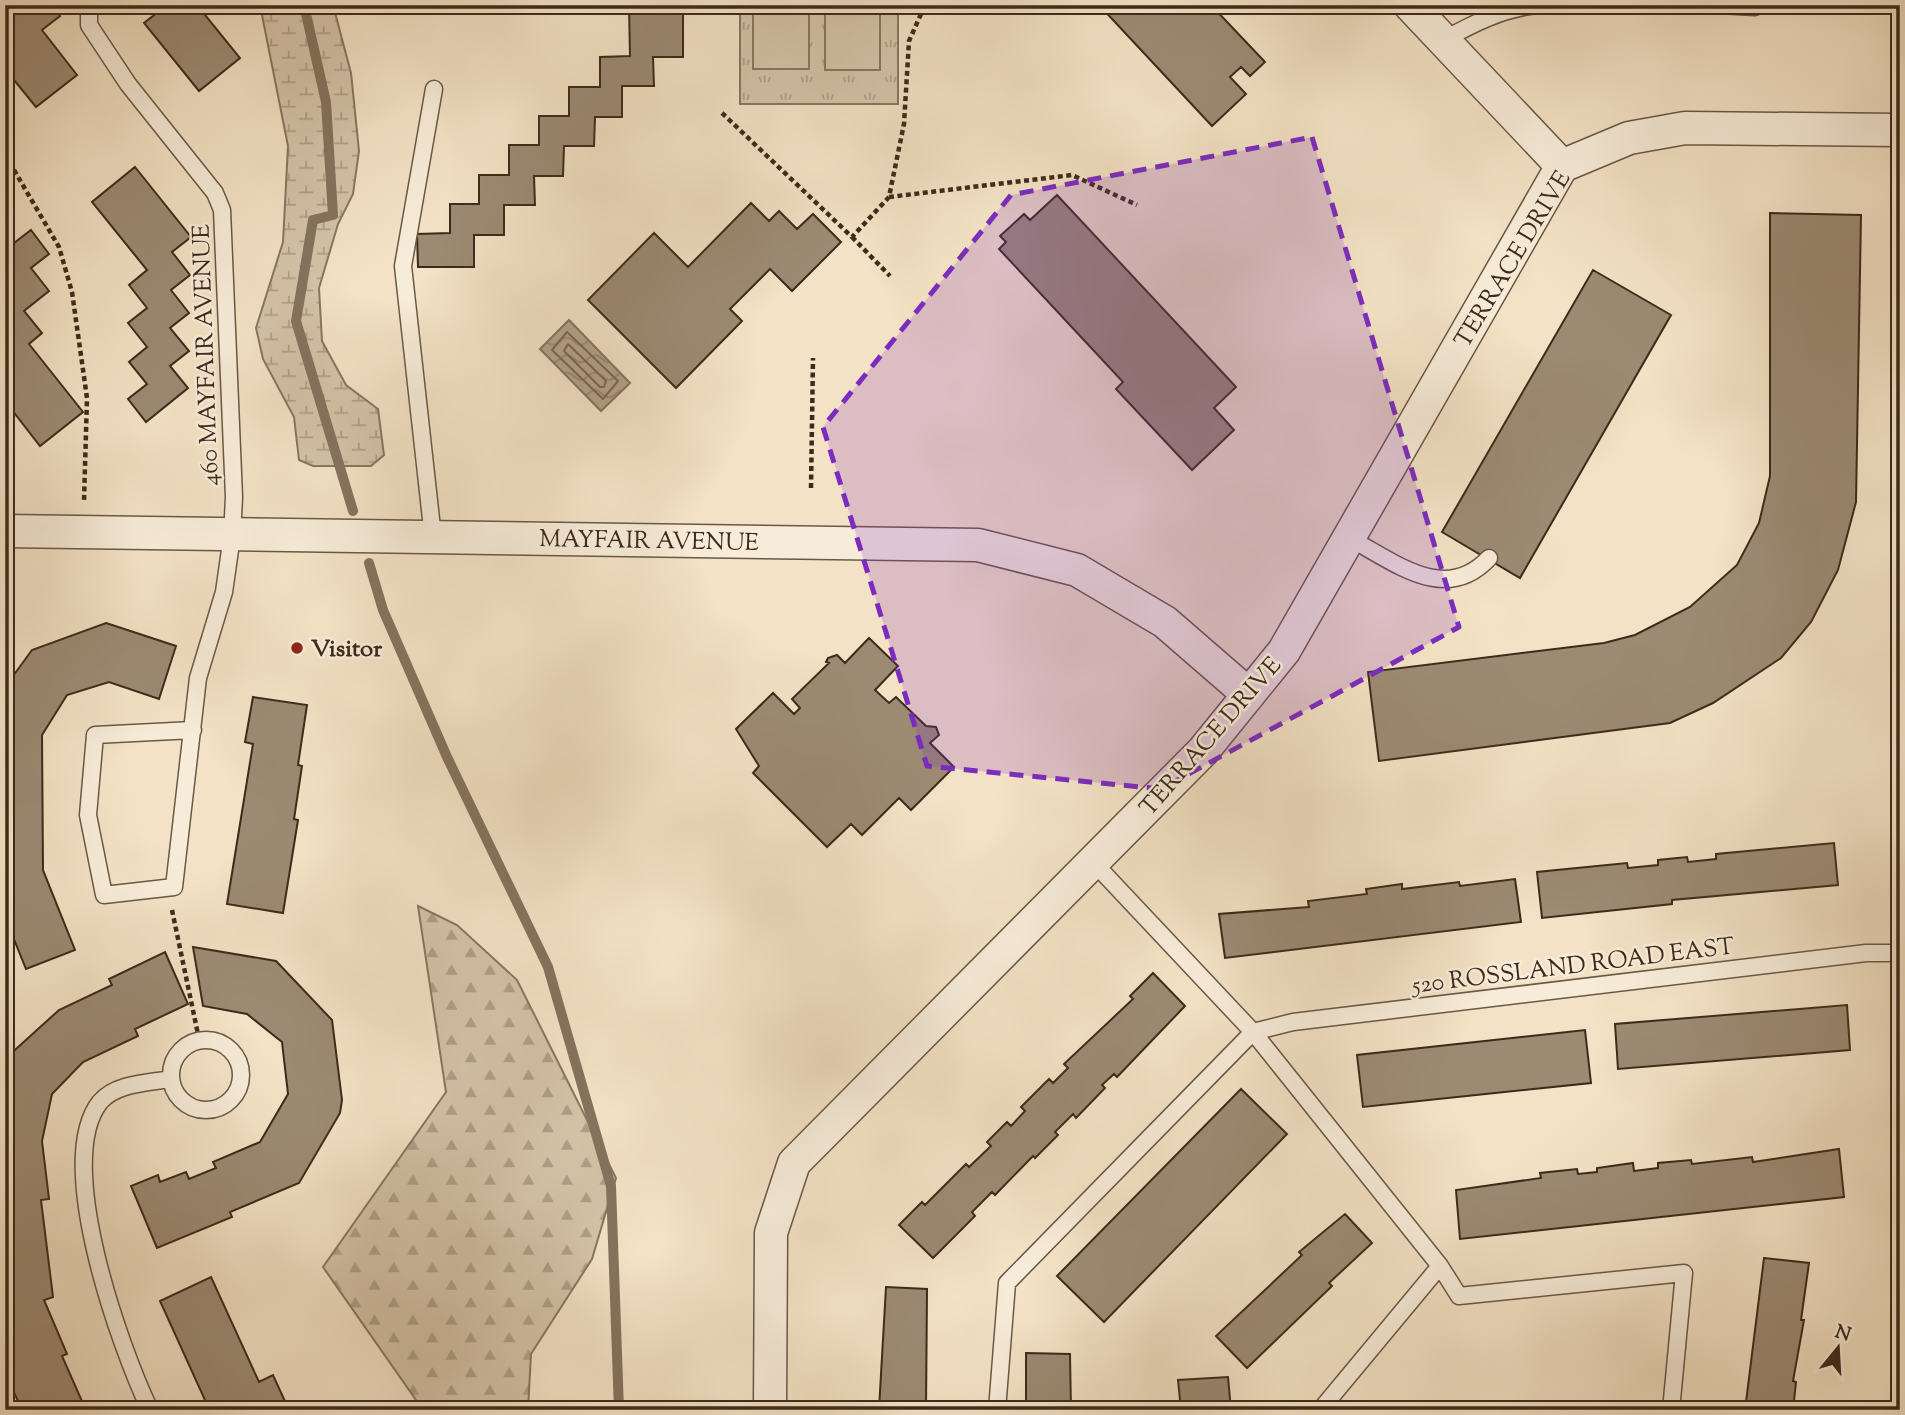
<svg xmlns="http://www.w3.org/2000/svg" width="1905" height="1415" font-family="'Sorts Mill Goudy',serif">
<defs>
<pattern id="grass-tufts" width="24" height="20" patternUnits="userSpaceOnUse" patternTransform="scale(1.75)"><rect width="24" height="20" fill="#d4c3a8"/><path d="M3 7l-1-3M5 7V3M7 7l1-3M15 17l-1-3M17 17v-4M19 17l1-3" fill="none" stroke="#ad9f88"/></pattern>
<pattern id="forest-firs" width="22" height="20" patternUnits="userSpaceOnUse" patternTransform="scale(1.75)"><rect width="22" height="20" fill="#d4c3a8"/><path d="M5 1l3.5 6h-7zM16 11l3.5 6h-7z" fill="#ad9f88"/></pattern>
<pattern id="wetland-marsh" width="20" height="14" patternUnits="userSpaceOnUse" patternTransform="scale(1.75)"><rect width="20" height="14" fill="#d4c3a8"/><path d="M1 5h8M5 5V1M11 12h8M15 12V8" fill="none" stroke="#ad9f88"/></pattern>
<pattern id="water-waves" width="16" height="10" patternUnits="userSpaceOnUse" patternTransform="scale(1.75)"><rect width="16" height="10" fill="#b5a38b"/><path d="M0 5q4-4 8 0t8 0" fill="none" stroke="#948571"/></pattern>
</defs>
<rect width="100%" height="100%" fill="#f3e2c5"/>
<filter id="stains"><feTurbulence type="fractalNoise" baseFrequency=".00286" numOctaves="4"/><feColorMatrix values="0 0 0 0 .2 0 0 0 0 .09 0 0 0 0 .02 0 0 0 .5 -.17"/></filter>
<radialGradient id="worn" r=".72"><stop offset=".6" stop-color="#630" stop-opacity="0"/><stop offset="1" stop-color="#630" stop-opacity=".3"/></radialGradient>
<path fill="url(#grass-tufts)" stroke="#887662" stroke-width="2" d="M740 5H898V104H740Z"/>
<path fill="url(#forest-firs)" stroke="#887662" stroke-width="2" d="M418 906 457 925 517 980 616 1178 592 1259 531 1354 528 1410H423L323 1267 446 1092Z"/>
<path fill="url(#wetland-marsh)" stroke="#887662" stroke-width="2" d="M260 5H333L351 73 359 151 353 194 338 224 319 288 322 341 346 385 378 409 384 455 371 466H313L299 460 294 417 263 359 256 328 283 242 288 146Z"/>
<path fill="#d4c3a8" stroke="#887662" stroke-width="2" d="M753 5H809V69H753Z
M825 5H880V70H825Z"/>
<path fill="url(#water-waves)" stroke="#85735e" stroke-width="2" d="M569 320 630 383 601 411 540 349Z"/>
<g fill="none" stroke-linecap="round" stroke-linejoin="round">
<path stroke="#796653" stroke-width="2" d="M567 332 618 381 603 399 552 350Z
M568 344 606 381 604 387H600L564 351Z"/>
<path stroke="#85735e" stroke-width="10" d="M304 5 326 102 333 215 313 220 296 321 353 511
M369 563 383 610 447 757 548 967 611 1186 619 1410"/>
</g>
<path fill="#9c8a73" stroke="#3d2a1b" stroke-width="2" d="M8 5H52L60 16 42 30 77 75 36 107 5 69V22L15 14Z
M159 5H197L240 58 199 91 144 23 162 9Z
M426 5H602V14H426Z
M629 5H683V57H653L654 86H622V117H595L594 146H564L563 176H534L535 205H504V235H474V267H418L417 234 450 233V204H479V175H509V145H539V116H569V87H600V57L630 56Z
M1099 5H1211L1265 62 1250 76 1241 67 1230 77 1246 94 1212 126Z
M135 167 191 237 172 252 190 275 171 290 189 313 170 328 189 351 170 366 188 388 146 422 128 399 147 384 129 362 147 347 128 323 147 308 129 285 147 270 92 202Z
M1057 195 1236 387 1214 408 1234 430 1192 470 1116 389 1123 382 999 249 1006 242 1000 236 1024 214 1030 220Z
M751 203 769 221 779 211 797 229 813 214 841 242 792 291 770 269 730 309 742 321 676 388 588 300 654 233 688 267Z
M1770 213 1861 215 1856 502 1838 570 1811 622 1781 658 1713 703 1670 723 1379 761 1368 672 1604 643 1635 635 1690 607 1737 565 1759 523 1770 476Z
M31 230 49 254 31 268 49 291 24 311 42 333 29 344 83 412 40 446 5 401V250Z
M1593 270 1671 315 1520 578 1442 532Z
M106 623 176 646 159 699 109 682 67 695 42 735 43 870 75 950 26 969 5 917V687L32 650Z
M869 638 898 666 875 690 889 703 896 697 926 726 936 727 939 735 930 743 954 767 911 810 899 798 862 835 851 824 827 847 753 773 759 766 736 729 773 693 794 714 800 708 792 699 829 663 826 662 828 658 837 655 845 663Z
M253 697 307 705 298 765 302 766 294 819 298 820 283 913 227 904 253 744 245 742Z
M1834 843 1838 885 1672 900V904L1542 918 1537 872 1627 863 1628 868 1658 865V860L1687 857 1688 862 1716 859V854Z
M1515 879 1521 922 1225 958 1219 914 1309 907 1308 901 1367 894 1366 889 1402 884V889L1459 882 1460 886Z
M193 947 276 961 332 1020 342 1100 340 1113 299 1183 230 1212 232 1217 157 1248 131 1186 158 1175 160 1182 186 1172 189 1179 216 1168 213 1162 260 1142 288 1094 282 1042 247 1014 203 1006Z
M165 952 188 1004 135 1029 138 1036 83 1062 52 1094 42 1141 49 1199 41 1200 53 1297 44 1300 67 1354 62 1356 85 1408 22 1410 7 1377 12 1374 5 1359V1059L59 1010 112 985 109 979Z
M1153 973 1185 1006 1117 1077 1114 1074 1102 1085 1105 1088 1076 1118 1073 1114 1055 1132 1058 1135 1035 1158 1033 1156 995 1195 992 1192 972 1212 975 1216 933 1258 899 1225 922 1202 925 1205 966 1164 969 1167 991 1146 987 1142 1007 1122 1011 1126 1025 1111 1021 1107 1049 1079 1053 1083 1068 1068 1064 1064 1133 999 1130 996Z
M1847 1005 1850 1050 1618 1069 1615 1024Z
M1585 1030 1591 1083 1363 1107 1357 1055Z
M1241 1089 1287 1134 1104 1322 1057 1276Z
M1839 1149 1844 1197 1460 1239 1456 1190 1541 1178 1540 1173 1577 1169 1578 1174 1597 1172V1168L1633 1163 1634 1171 1658 1168V1163L1691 1160 1692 1164 1752 1157 1753 1162Z
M1345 1214 1372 1243 1329 1283 1332 1286 1247 1368 1216 1336 1302 1255 1299 1252Z
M1764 1258 1809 1263 1801 1320H1804L1793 1381 1796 1382 1793 1410H1745Z
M211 1277 259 1382 273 1375 289 1410H226L222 1403 209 1409 160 1301Z
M886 1287 927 1289 926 1410 879 1409Z
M1026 1353 1070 1354 1071 1410H1026Z
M1228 1377 1231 1410H1181L1178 1380Z"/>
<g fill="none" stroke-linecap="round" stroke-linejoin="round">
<g stroke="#6a5846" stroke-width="19">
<path id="lane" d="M89 5V25L128 84 215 193 222 210 234 497 232 536 224 592 198 678 174 887 104 895 88 815 95 735 193 730
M1719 5 1755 7
M1443 40C1473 24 1501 9 1536 5
M433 537 403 266 434 89
M1349 538C1395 562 1445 605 1489 558
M1095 864 1253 1032 1440 1266
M171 1075a35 35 0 1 1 70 0a35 35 0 1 1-70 0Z
M1322 1408 1440 1266 1459 1296 1684 1273 1671 1410
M150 1410C120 1347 53 1161 100 1102 116 1083 148 1083 170 1079
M997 1410 1007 1283 1253 1032 1293 1022 1866 953H1900"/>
</g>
<g stroke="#6a5846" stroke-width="35">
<path id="street" d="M1410 5 1562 166
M5 531 978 545 1077 570 1165 622 1248 694
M770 1410 771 1233 794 1163 1203 751 1284 651 1562 166 1629 138 1685 128 1900 130"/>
</g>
<path stroke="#3d2a1b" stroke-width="4.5" stroke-dasharray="5 3.5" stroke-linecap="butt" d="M722 113 852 237 889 197 904 124 909 41 925 5
M14 170 59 247 72 292 87 398 84 501
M889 197 1072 175 1137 205
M852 237 890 276
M811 488 813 358
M172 910 199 1039"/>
<use href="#lane" stroke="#f7ecd9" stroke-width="16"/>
<use href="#street" stroke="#f7ecd9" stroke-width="32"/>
</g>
<path fill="#7b2cbf" fill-opacity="0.2" stroke="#7b2cbf" stroke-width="5" stroke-dasharray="14 9" stroke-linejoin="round" d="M1312 137 1459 627 1161 789 927 766 823 427 1011 195Z"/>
<circle fill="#8f2418" stroke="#f7ecd9" stroke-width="2.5" cx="297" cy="648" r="7"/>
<g text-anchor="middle" stroke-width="5" stroke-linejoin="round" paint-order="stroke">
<g font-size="24" fill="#3d2a1b" stroke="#f7ecd9">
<text transform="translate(1512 259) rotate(-59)" y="8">TERRACE DRIVE</text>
<text transform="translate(205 355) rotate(-92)" y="8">460 MAYFAIR AVENUE</text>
<text transform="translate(649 540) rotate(1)" y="8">MAYFAIR AVENUE</text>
<text transform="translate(1210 736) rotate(-49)" y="8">TERRACE DRIVE</text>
<text transform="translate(1573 965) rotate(-7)" y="8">520 ROSSLAND ROAD EAST</text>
</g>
<g font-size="24" font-weight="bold" fill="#3d2a1b" stroke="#f7ecd9" text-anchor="start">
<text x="311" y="656">Visitor</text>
</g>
</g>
<rect width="1905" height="1415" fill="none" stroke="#f3e2c5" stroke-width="28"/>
<rect x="7" y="7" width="1891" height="1401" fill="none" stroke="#3d2a1b" stroke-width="3.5"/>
<rect x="14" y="14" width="1877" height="1387" fill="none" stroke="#3d2a1b" stroke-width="2"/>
<g transform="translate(1838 1348) rotate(18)" stroke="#f7ecd9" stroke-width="5" paint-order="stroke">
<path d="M0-5L12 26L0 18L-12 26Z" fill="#3d2a1b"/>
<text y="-10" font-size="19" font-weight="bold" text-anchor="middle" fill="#3d2a1b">N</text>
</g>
<rect width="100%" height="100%" filter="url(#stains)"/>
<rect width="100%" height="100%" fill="url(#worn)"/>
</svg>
